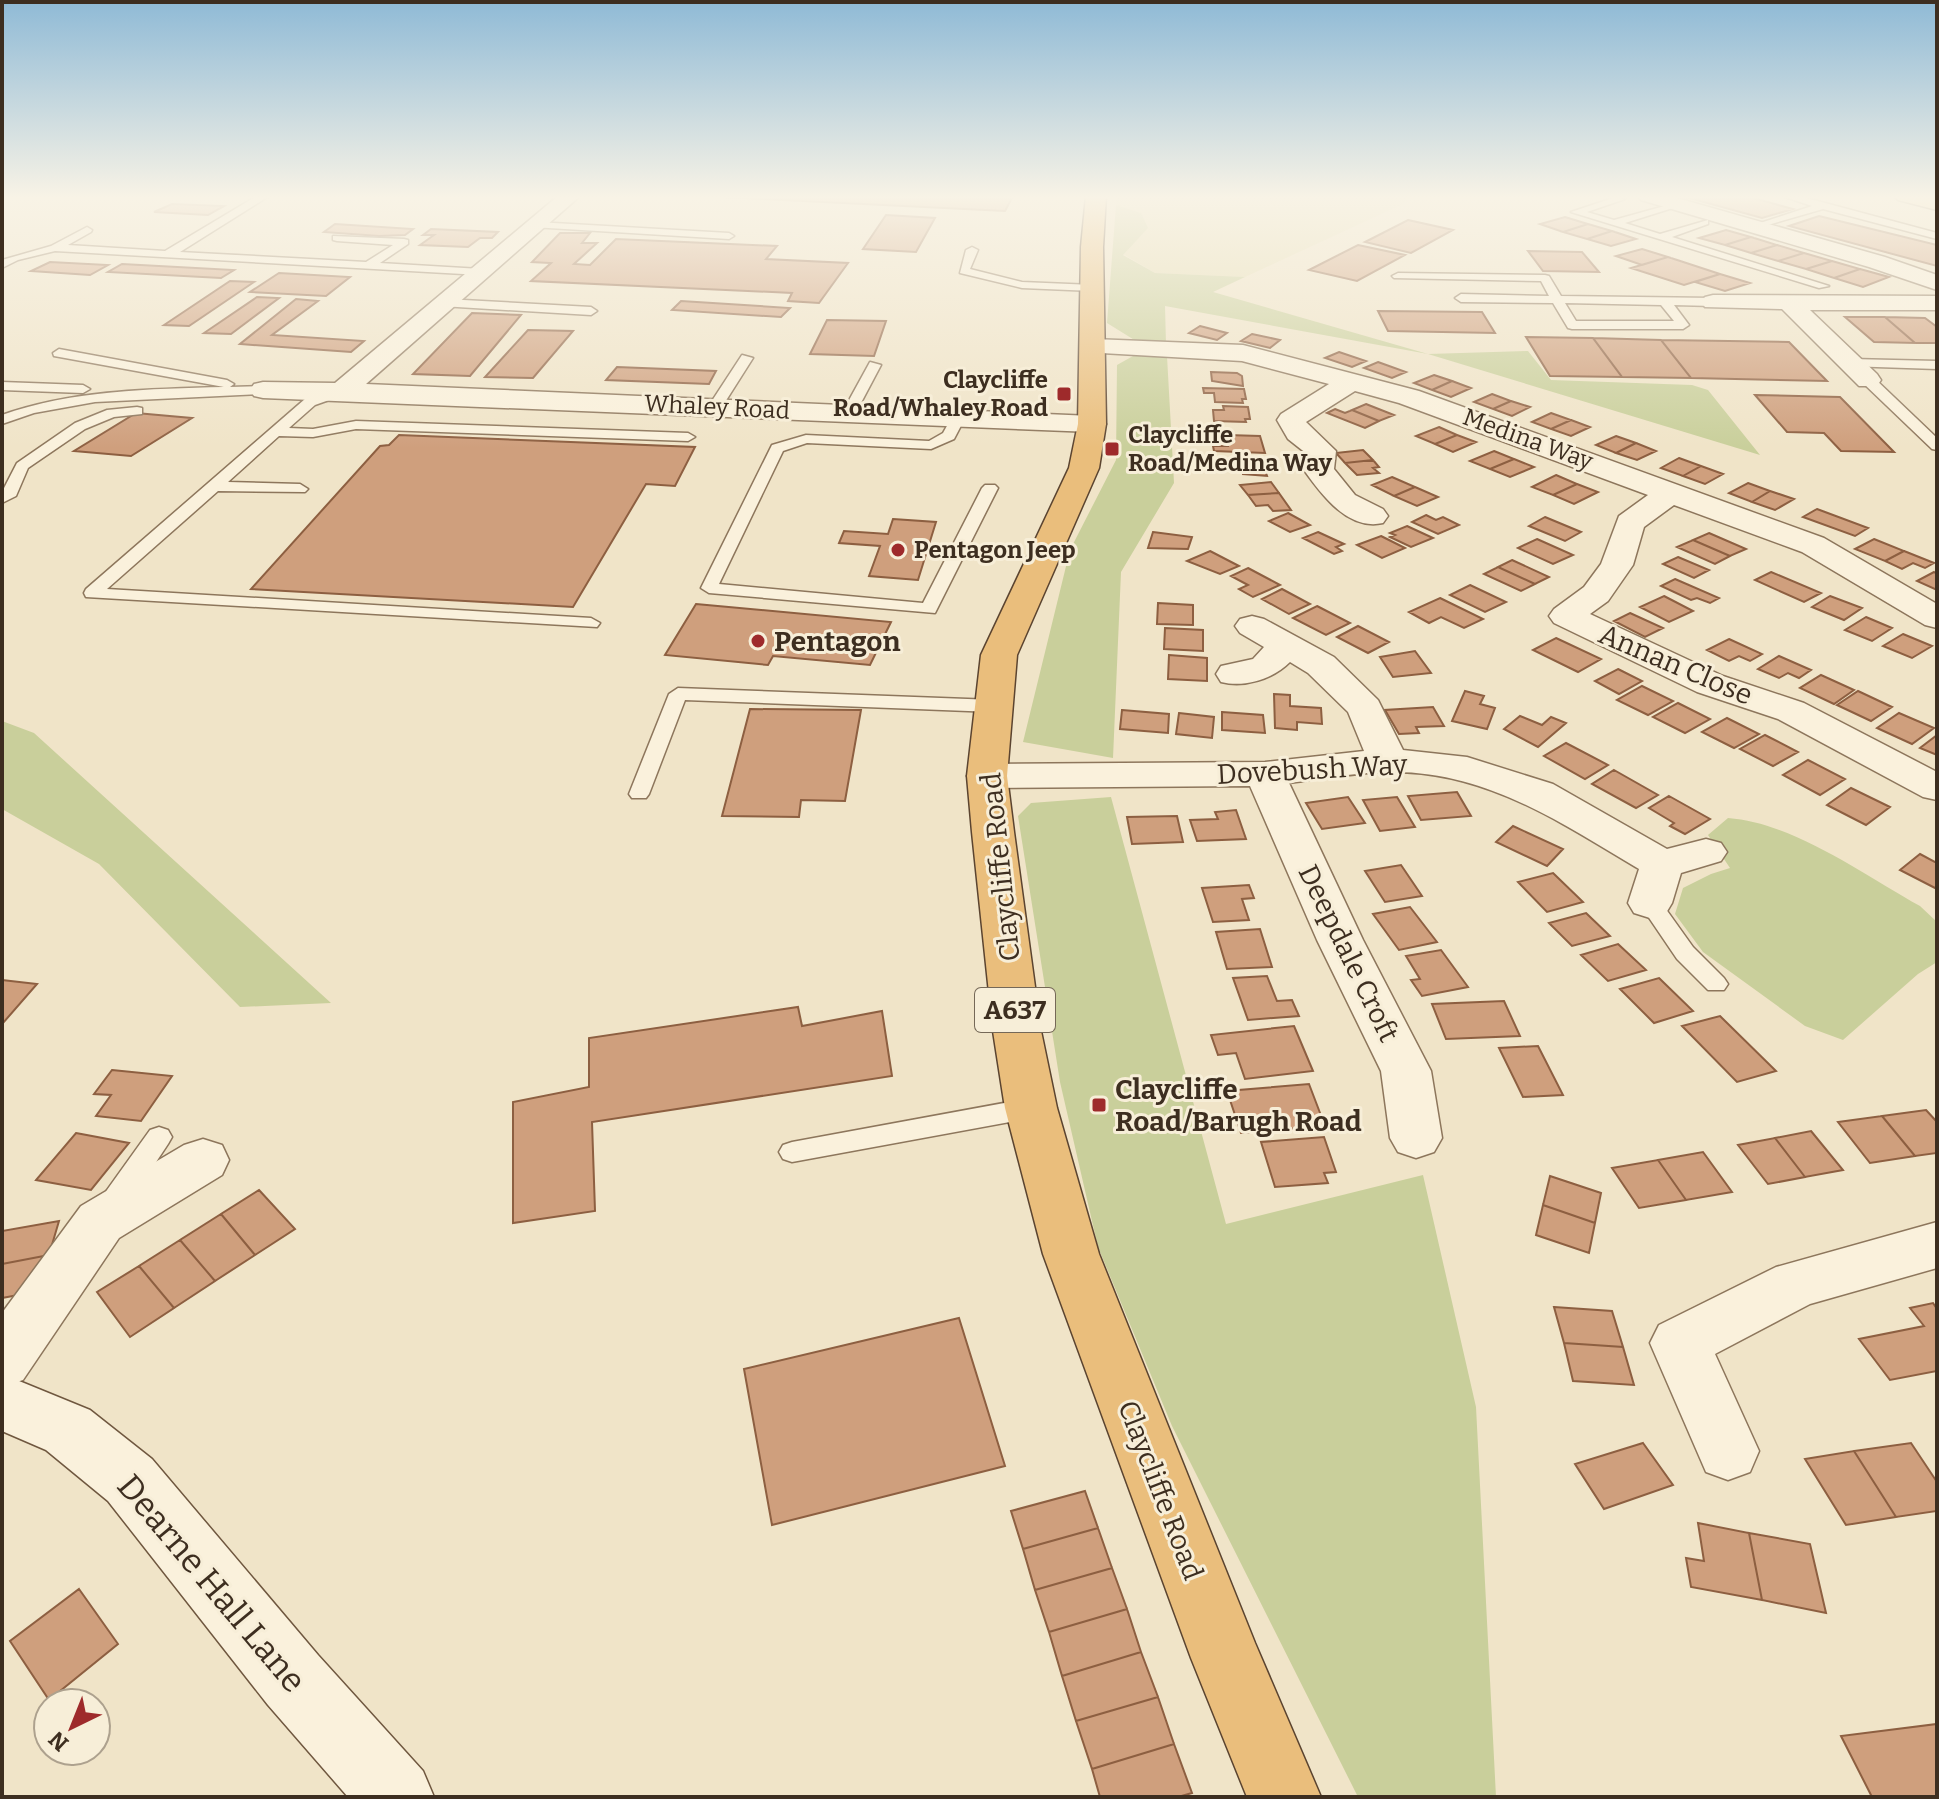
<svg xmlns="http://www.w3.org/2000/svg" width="1939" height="1799" font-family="Bitter,serif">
<rect width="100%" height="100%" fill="#f0e4c8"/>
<path fill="#e6deb5" d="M1117 196H1408L1405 203 1245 277 1155 273 1123 254 1141 213 1116 205Z"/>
<path fill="#c9cf9b" d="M1116 205 1141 213 1148 228 1123 255 1155 273 1245 277 1213 292 1428 354 1528 351 1551 380 1692 385 1708 390 1760 455 1428 354 1165 306 1166 344 1136 341 1107 323Z
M1133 356H1167L1174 483 1121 572 1113 758 1023 742 1070 550 1116 460 1117 365Z
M2 721 34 733 331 1003 240 1007 99 864 2 809Z
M1111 797 1226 1224 1423 1175 1476 1407 1496 1797H1358L1172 1426 1098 1247 1060 1082 1018 816 1031 803Z
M1728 818C1794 823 1862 874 1920 906L1937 922V962L1918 974 1843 1040 1805 1026 1703 952 1675 914 1683 888 1711 874 1730 868 1708 835Z"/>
<path fill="#cf9f7d" stroke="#8d5f41" stroke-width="2" d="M704 196H1013L1005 211Z
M1682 196H1746L1793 209 1762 218Z
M172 204 224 206 208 215 154 212Z
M886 215 935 218 916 252 863 249Z
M1819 216 1937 245V266L1789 226Z
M1565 217 1588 224 1563 232 1540 224Z
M1408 220 1453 230 1411 253 1365 242Z
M335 224 413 229 405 235 379 236 324 232Z
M1588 224 1612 231 1587 239 1563 232Z
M431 229 498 232 492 238H480L468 247 420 245 434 235H423Z
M1726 230 1751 237 1725 245 1699 238Z
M1612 231 1636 239 1611 246 1587 239Z
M560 233H590L582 243H597L574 264 590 265 616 239 777 246 766 259 848 263 819 303 788 301 792 293 531 281 551 263 532 262Z
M1751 237 1777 245 1751 253 1725 245Z
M1358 245 1405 255 1357 281 1309 270Z
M1777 245 1804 253 1778 261 1751 253Z
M1642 249 1668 257 1642 265 1616 256Z
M1528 251 1582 252 1599 272 1543 271Z
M1804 253 1832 261 1806 269 1778 261Z
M1668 257 1720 274 1684 285 1631 268Z
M1832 261 1860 269 1834 278 1806 269Z
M50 262 108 265 90 275 31 271Z
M122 264 234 270 221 278 108 272Z
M1860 269 1889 277 1863 287 1834 278Z
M279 273 350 277 326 296 250 292Z
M1720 274 1750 283 1725 291 1695 282Z
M230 281 254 282 189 326 164 325Z
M257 297 279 298 231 334 204 333Z
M296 299 318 301 272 335 364 341 351 352 240 344Z
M681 301 790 308 781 317 672 310Z
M1378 311 1482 312 1495 333 1388 331Z
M472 313 521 315 470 376 413 374Z
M1845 317H1885L1915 343 1874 342Z
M1885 317 1925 318 1937 327V343H1915Z
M827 320 886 321 874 356 810 354Z
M1200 326 1227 333 1217 340 1189 333Z
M528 330 573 331 533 378 485 377Z
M1252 334 1280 340 1270 348 1241 341Z
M1526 337 1593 338 1622 377 1550 376Z
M1593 338 1661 340 1691 378 1622 377Z
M1661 340 1789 342 1827 381 1691 378Z
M1339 352 1366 361 1352 367 1325 358Z
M1378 362 1406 372 1392 378 1364 368Z
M617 367 716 371 709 384 606 380Z
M1211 372 1237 373 1242 376 1243 386 1212 381Z
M1434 375 1452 381 1432 390 1414 383Z
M1452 381 1471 388 1451 397 1432 390Z
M1203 388 1244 389 1246 399H1242L1243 403 1215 402 1214 393H1204Z
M1492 394 1511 401 1493 409 1474 402Z
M1755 395 1840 397 1894 452 1841 451 1824 433 1787 432Z
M1511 401 1530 407 1512 416 1493 409Z
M1366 404 1394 415 1379 421 1352 410Z
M1223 406 1248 407 1250 419H1245L1246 422 1214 421 1213 410H1224Z
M1335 409 1345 413 1352 410 1379 421 1365 428 1327 413Z
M136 413 192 418 131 456 74 451Z
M1551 413 1571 420 1551 429 1532 422Z
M1571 420 1590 427 1571 436 1551 429Z
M1439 427 1457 435 1435 444 1416 436Z
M399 435 695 447 675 486 646 484 573 607 251 589 380 446 389 445Z
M1227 435 1260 436 1265 453 1214 451 1213 446H1228Z
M1457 435 1476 442 1453 452 1435 444Z
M1616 436 1636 443 1616 453 1596 445Z
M1636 443 1656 451 1637 460 1616 453Z
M1363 450 1373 460 1345 463 1336 453Z
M1494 451 1514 459 1490 469 1470 461Z
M1234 458 1261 459 1267 476 1243 474V471L1235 470Z
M1679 458 1701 466 1683 476 1661 468Z
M1514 459 1534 467 1510 477 1490 469Z
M1373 460 1379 467 1373 468 1379 473 1357 475 1345 463Z
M1701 466 1723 474 1705 484 1683 476Z
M1556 475 1577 484 1553 495 1532 487Z
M1392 477 1415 487 1394 496 1372 485Z
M1271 482 1279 493 1248 495 1240 485Z
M1748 483 1770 491 1752 502 1729 493Z
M1577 484 1598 492 1574 504 1553 495Z
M1415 487 1438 497 1417 506 1394 496Z
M1770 491 1794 499 1775 510 1752 502Z
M1279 493 1291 510 1273 511 1268 505 1256 506 1248 495Z
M1817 509 1868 528 1855 536 1803 517Z
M1288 513 1310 525 1290 532 1269 521Z
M1426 515 1436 520 1443 517 1459 525 1438 534 1412 522Z
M1545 517 1581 532 1565 541 1529 526Z
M893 519 936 522 918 580 869 576 880 546 839 543 844 531 888 534Z
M1407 526 1433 538 1411 547 1390 537 1395 535 1390 533Z
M1153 532 1192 537 1188 549 1148 548Z
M1318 532 1344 544 1336 547 1342 551 1334 554 1303 538Z
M1709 533 1746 549 1730 556 1693 540Z
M1381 536 1405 548 1382 558 1357 545Z
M1537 539 1573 555 1553 564 1518 548Z
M1874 539 1904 551 1885 561 1855 549Z
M1693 540 1730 556 1715 564 1677 547Z
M1210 551 1239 566 1220 574 1187 561Z
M1904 551 1934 563 1925 568 1913 563 1902 569 1885 561Z
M1678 557 1709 570 1694 578 1663 564Z
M1512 560 1549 577 1535 584 1498 567Z
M1498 567 1535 584 1521 591 1484 574Z
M1248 568 1280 585 1253 597 1239 589 1248 585 1231 576Z
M1771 572 1821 593 1804 602 1755 580Z
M1934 572 1937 574V590L1917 581Z
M1675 579 1719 598 1710 603 1697 598 1691 600 1661 586Z
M1470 585 1506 602 1485 612 1450 595Z
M1282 589 1310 604 1289 614 1262 599Z
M1664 596 1693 611 1669 622 1640 607Z
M1830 596 1862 608 1844 620 1812 607Z
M1440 598 1483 619 1464 628 1441 617 1429 623 1409 612Z
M1158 603 1193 605V625L1157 624Z
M696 604 891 622 870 665 773 656 768 665 665 655Z
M1317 606 1350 623 1326 635 1293 618Z
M1630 613 1663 628 1645 637 1614 621Z
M1866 617 1892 628 1872 641 1845 630Z
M1358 626 1389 642 1368 653 1337 637Z
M1165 628 1203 630V651L1164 649Z
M1903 634 1932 646 1912 658 1883 646Z
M1556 638 1601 659 1578 672 1533 650Z
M1729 639 1762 654 1750 661 1739 656 1729 661 1707 650Z
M1415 651 1431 673 1393 677 1380 657Z
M1169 655 1207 658V681L1168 679Z
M1779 656 1811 670 1799 678 1788 673 1779 678 1758 669Z
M1618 669 1642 681 1619 694 1595 681Z
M1821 675 1854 690 1834 704 1800 688Z
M1642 686 1673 701 1648 715 1617 700Z
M1465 691 1484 696 1480 704 1495 708 1487 729 1452 721Z
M1858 691 1892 707 1871 721 1837 705Z
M1274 694 1290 695V706L1321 708 1322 724 1297 722V730L1275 728Z
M1678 703 1710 719 1685 733 1653 717Z
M1433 707 1444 726 1416 727 1419 733 1399 734 1385 710Z
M750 709 861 710 845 801 801 800 799 817 722 816Z
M1122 710 1169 714 1168 733 1120 729Z
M1222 712 1263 715 1265 733 1222 730Z
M1179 713 1214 717 1212 738 1176 734Z
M1899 713 1934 728 1912 744 1877 728Z
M1520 716 1542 725 1551 717 1566 723 1538 747 1504 729Z
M1727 718 1759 734 1734 748 1702 732Z
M1765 735 1798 752 1773 766 1740 749Z
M1937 735V755L1920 748Z
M1566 743 1608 765 1585 779 1544 756Z
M1808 760 1845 779 1820 795 1783 775Z
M1614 770 1658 795 1636 808 1592 784Z
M1851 788 1890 807 1866 825 1827 805Z
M1457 792 1471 816 1421 820 1408 796Z
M1669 796 1710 819 1685 834 1670 826 1674 823 1649 808Z
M1348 797 1365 823 1322 829 1306 803Z
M1397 797 1415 827 1380 831 1363 800Z
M1236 810 1246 839 1197 841 1190 820 1218 819 1215 812Z
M1177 816 1183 842 1132 844 1127 817Z
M1513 826 1563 849 1547 866 1496 842Z
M1920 854 1937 863V889L1900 870Z
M1401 865 1422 896 1385 902 1365 871Z
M1553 873 1583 902 1547 912 1518 882Z
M1249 885 1254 898 1242 899 1249 920 1213 922 1202 888Z
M1410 907 1437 942 1399 950 1373 914Z
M1586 913 1610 936 1572 946 1549 923Z
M1260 929 1272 967 1227 969 1216 932Z
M1618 944 1646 970 1608 981 1581 955Z
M1441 950 1468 987 1422 996 1411 980 1420 979 1406 956Z
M1267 976 1277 1001 1292 1000 1299 1016 1248 1020 1233 978Z
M1659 978 1693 1011 1654 1023 1620 989Z
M2 980 37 984 3 1023H2Z
M1504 1001 1520 1036 1446 1039 1432 1004Z
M798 1007 802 1026 882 1011 892 1076 592 1122 595 1211 513 1223V1102L589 1087V1038Z
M1720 1016 1776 1071 1737 1082 1682 1026Z
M1294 1026 1313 1071 1245 1079 1236 1053 1218 1055 1211 1035Z
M1538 1046 1563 1095 1523 1097 1499 1048Z
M112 1070 172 1076 141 1121 96 1116 111 1095 94 1094Z
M1309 1084 1325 1126 1241 1133 1227 1091Z
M1926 1110 1937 1122V1153L1915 1156 1882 1116Z
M1882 1116 1915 1156 1870 1163 1838 1122Z
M1811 1131 1843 1170 1805 1177 1775 1138Z
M76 1133 129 1143 91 1190 36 1180Z
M1324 1137 1336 1172 1324 1173 1328 1183 1275 1187 1261 1142Z
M1775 1138 1805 1177 1768 1184 1738 1145Z
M1703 1152 1732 1192 1686 1200 1658 1160Z
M1658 1160 1686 1200 1639 1208 1612 1168Z
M1550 1176 1601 1193 1595 1223 1543 1205Z
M259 1190 295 1229 255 1255 221 1214Z
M1543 1205 1595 1223 1589 1253 1536 1235Z
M221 1214 255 1255 215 1281 180 1240Z
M59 1221 49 1255 2 1264V1231Z
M180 1240 215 1281 174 1308 139 1266Z
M49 1255 40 1291 2 1298V1264Z
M139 1266 174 1308 130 1337 97 1292Z
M1933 1303 1937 1309V1371L1890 1380 1859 1339 1924 1326 1910 1308Z
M1554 1307 1612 1311 1623 1347 1564 1343Z
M959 1318 1005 1466 772 1525 744 1369Z
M1564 1343 1623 1347 1634 1385 1573 1381Z
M1643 1443 1673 1485 1604 1509 1575 1464Z
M1911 1443 1937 1482V1511L1896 1517 1854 1451Z
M1854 1451 1896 1517 1846 1525 1805 1459Z
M1085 1491 1098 1528 1023 1549 1011 1511Z
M1698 1523 1749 1533 1762 1600 1691 1587 1686 1558 1704 1561Z
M1098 1528 1112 1568 1035 1590 1023 1549Z
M1749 1533 1810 1544 1826 1613 1762 1600Z
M1112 1568 1127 1609 1049 1632 1035 1590Z
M79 1589 118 1644 49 1700 10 1641Z
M1127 1609 1141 1652 1062 1676 1049 1632Z
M1141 1652 1158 1697 1076 1721 1062 1676Z
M1158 1697 1174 1744 1092 1769 1076 1721Z
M1937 1724V1797H1872L1841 1736Z
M1174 1744 1192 1793 1178 1797H1100L1092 1769Z"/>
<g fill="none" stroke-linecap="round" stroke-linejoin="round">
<g stroke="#8d765c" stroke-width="3">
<path id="service" d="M257 196H269L180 252 366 262 393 245 337 241 333 240V236L404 239 408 240V244L380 263 481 269 487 272 481 275 55 251 18 260 2 268V260L51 246 87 227 92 230 91 232 68 245 165 251Z
M1782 196H1799L1937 233V239L1823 209 1754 229V225L1812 206Z
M1616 197 1625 199 1587 212 1614 220 1679 202V206L1625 223 1660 234 1708 220V224L1672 237 1829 286 1819 288 1571 212Z
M536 222 729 233 734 236 729 239 532 227V223Z
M972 247 978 250 970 269 1022 282 1093 285 1099 288 1093 291 1022 288 960 273 966 250Z
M1398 273 1545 275 1549 276 1561 296 1713 298 1719 302 1713 306 1674 305 1689 325 1683 329H1572L1568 328 1553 303 1461 302 1455 298 1461 294 1549 296 1541 281 1394 278 1392 276ZM1565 303 1661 305 1674 321H1576Z
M445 299 591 307 597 311 591 315 441 306V300Z
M59 349 227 380 234 384 230 387 263 386 270 390 263 394 95 402 34 413 2 424V415C73 390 149 389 224 387L54 356 53 353Z
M742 355 753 358 720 410H710L708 407Z
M1851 359 1937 361V369L1846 366 1845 363Z
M870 362 881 365 854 416H844L842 413Z
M1863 377H1873L1937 438V450L1932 449 1863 383Z
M2 382 83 385 90 389 83 393 2 390Z
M341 387 346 388V394L315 405 289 428 313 429 356 421 688 433 695 437 688 441 356 429 313 437 279 436 228 482 300 484 308 489 305 492 218 491 107 589 591 618 600 623 597 627 86 597 84 593 86 589 305 399Z
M137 407 142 408V414L114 417 85 429 28 468 16 496 2 503V492L17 463 75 423 107 410Z
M958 414 965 418 954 439 931 449 807 443 783 451 719 584 923 603 982 488 985 485H995L998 488 935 613 709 593 701 588 772 445 806 435 929 441 943 433 953 415Z
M678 688 994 700 1003 706 994 712 685 700 649 794 646 798H632L629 794 669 694Z
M1650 896 1658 898 1693 947 1724 978 1728 984 1724 990H1708L1677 959 1639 903 1642 898Z
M1031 1098 1040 1101 1044 1108 1040 1115 1031 1118 792 1162 783 1159 779 1152 783 1145 792 1142Z
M159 1127 168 1130 172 1137 168 1144 127 1206 117 1209 107 1206 103 1198 107 1190 150 1130Z"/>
</g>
<g stroke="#8d765c" stroke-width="3">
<path id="minor" d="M558 196H580L366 384 1092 416 1102 418 1106 424 1102 430 1092 432 263 398 254 396 250 390 254 384 263 382 335 383Z
M1638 196H1670L1885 257 1937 275V290L1869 267 1641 200Z
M1713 295 1937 296V310H1810L1877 374 1881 380 1877 386H1859L1782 309 1705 307 1701 302 1705 297Z
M1093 339 1243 345 1419 391 1824 538 1937 604V628L1925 625 1802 552 1674 505 1644 527 1633 565 1608 601 1590 614 1723 676 1804 703 1937 772V800L1923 797 1778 719 1697 692 1554 623 1549 616 1554 609 1584 587 1601 564 1619 516 1648 495 1399 403 1355 391 1306 422 1336 451 1334 469 1355 495 1383 509 1388 516 1383 523C1348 531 1322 495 1304 470L1307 454 1288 439 1277 420 1281 414 1329 384 1242 361 1084 352 1080 347 1084 342Z
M1252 616 1264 619 1334 657 1378 700 1403 750 1467 757 1553 784 1667 849 1706 839 1721 843 1727 852 1721 861 1681 873 1672 903 1666 913 1650 918 1634 913 1628 903 1639 869C1560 822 1483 769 1386 772 1354 773 1321 779 1289 783L1363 940 1431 1071 1442 1138 1434 1152 1416 1158 1398 1152 1390 1138 1381 1071 1317 940 1250 786 987 788 973 784 967 776 973 768 987 764 1265 762 1364 751 1348 712 1308 673 1290 662C1273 679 1245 688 1221 682L1216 674 1221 666 1253 659 1264 647 1240 633 1235 626 1240 619Z
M203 1139 222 1145 229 1160 222 1175 119 1238 23 1380 2 1387V1313L81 1206 184 1145Z
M1937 1222V1268L1810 1304 1715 1354 1759 1451 1750 1472 1728 1480 1706 1472 1650 1343 1659 1325 1776 1267Z"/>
</g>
<g stroke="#6f573f" stroke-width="3">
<path id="secondary" d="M2 1374 90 1410 152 1459 318 1655 423 1771 434 1797H348L268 1705 108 1501 46 1450 2 1431Z"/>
</g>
<g stroke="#5b4430" stroke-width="3">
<path id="primary" d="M1895 196 1937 198V210L1898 200Z"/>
</g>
<g stroke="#5b4430" stroke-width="3">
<path id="trunk" d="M1086 196H1106L1103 247 1106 424 1099 468 1017 655 1007 776 1014 832 1041 1031 1057 1108 1099 1254 1255 1643 1321 1797H1247L1191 1658 1043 1254 1005 1108 993 1031 972 832 967 776 981 655 1069 468 1078 424 1081 247Z"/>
</g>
<use href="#service" fill="#faf1dc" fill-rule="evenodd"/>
<use href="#minor" fill="#faf1dc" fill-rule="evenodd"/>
<use href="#secondary" fill="#faf1dc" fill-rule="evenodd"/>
<use href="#primary" fill="#f3d9a0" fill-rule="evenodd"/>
<use href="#trunk" fill="#eabe7c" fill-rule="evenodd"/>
</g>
<linearGradient id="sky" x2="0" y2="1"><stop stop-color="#8fbad6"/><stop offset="0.44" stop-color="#f8f3e6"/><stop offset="1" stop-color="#f8f3e6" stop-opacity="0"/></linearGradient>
<rect width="1939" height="448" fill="url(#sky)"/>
<g fill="#9e2a2b" stroke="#f7eed8" stroke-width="3">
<rect x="1056" y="386" width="16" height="16" rx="4"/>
<rect x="1104" y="441" width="16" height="16" rx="4"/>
<circle cx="898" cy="550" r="8"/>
<circle cx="758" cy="641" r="8"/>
<rect x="1091" y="1097" width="16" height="16" rx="4"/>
</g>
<g text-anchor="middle" stroke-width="6" stroke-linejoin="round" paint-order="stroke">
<g font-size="24" font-weight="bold" fill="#3d2e20" stroke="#f7eed8" text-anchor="start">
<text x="1048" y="388" text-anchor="end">Claycliffe<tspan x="1048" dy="28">Road/Whaley Road</tspan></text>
<text x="1128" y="443">Claycliffe<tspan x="1128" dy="28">Road/Medina Way</tspan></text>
<text x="914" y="558">Pentagon Jeep</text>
</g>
<g font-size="24" fill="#3d2e20" stroke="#f7eed8">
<text transform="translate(717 407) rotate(3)" y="8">Whaley Road</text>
<text transform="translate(1528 439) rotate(20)" y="8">Medina Way</text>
</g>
<rect fill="#f7eed8" stroke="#756857" stroke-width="2" x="975" y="988" width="80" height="44" rx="6"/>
<g font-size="26" font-weight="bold" fill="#3d2e20">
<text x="1015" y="1019">A637</text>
</g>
<g font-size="28" font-weight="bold" fill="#3d2e20" stroke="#f7eed8" text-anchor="start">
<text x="774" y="651">Pentagon</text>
<text x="1115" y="1099">Claycliffe<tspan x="1115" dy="32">Road/Barugh Road</tspan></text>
</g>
<g font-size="28" fill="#3d2e20" stroke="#f7eed8">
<text transform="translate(1676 664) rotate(23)" y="10">Annan Close</text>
<text transform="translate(1312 769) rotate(-3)" y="10">Dovebush Way</text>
<text transform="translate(1000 867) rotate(-96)" y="10">Claycliffe Road</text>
<text transform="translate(1349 953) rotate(64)" y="10">Deepdale Croft</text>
<text transform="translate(1161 1490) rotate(69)" y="10">Claycliffe Road</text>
</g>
<g font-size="34" fill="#3d2e20" stroke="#f7eed8">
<text transform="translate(212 1583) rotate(50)" y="12">Dearne Hall Lane</text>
</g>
</g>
<rect width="1939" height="1799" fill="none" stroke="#3d2e20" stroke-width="8"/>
<g transform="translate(72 1727) rotate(223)"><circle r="38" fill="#f7eed8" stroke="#ada18e" stroke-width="2"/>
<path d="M0-6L14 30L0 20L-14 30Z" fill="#9e2a2b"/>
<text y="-12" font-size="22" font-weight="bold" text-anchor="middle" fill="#3d2e20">N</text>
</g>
</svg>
